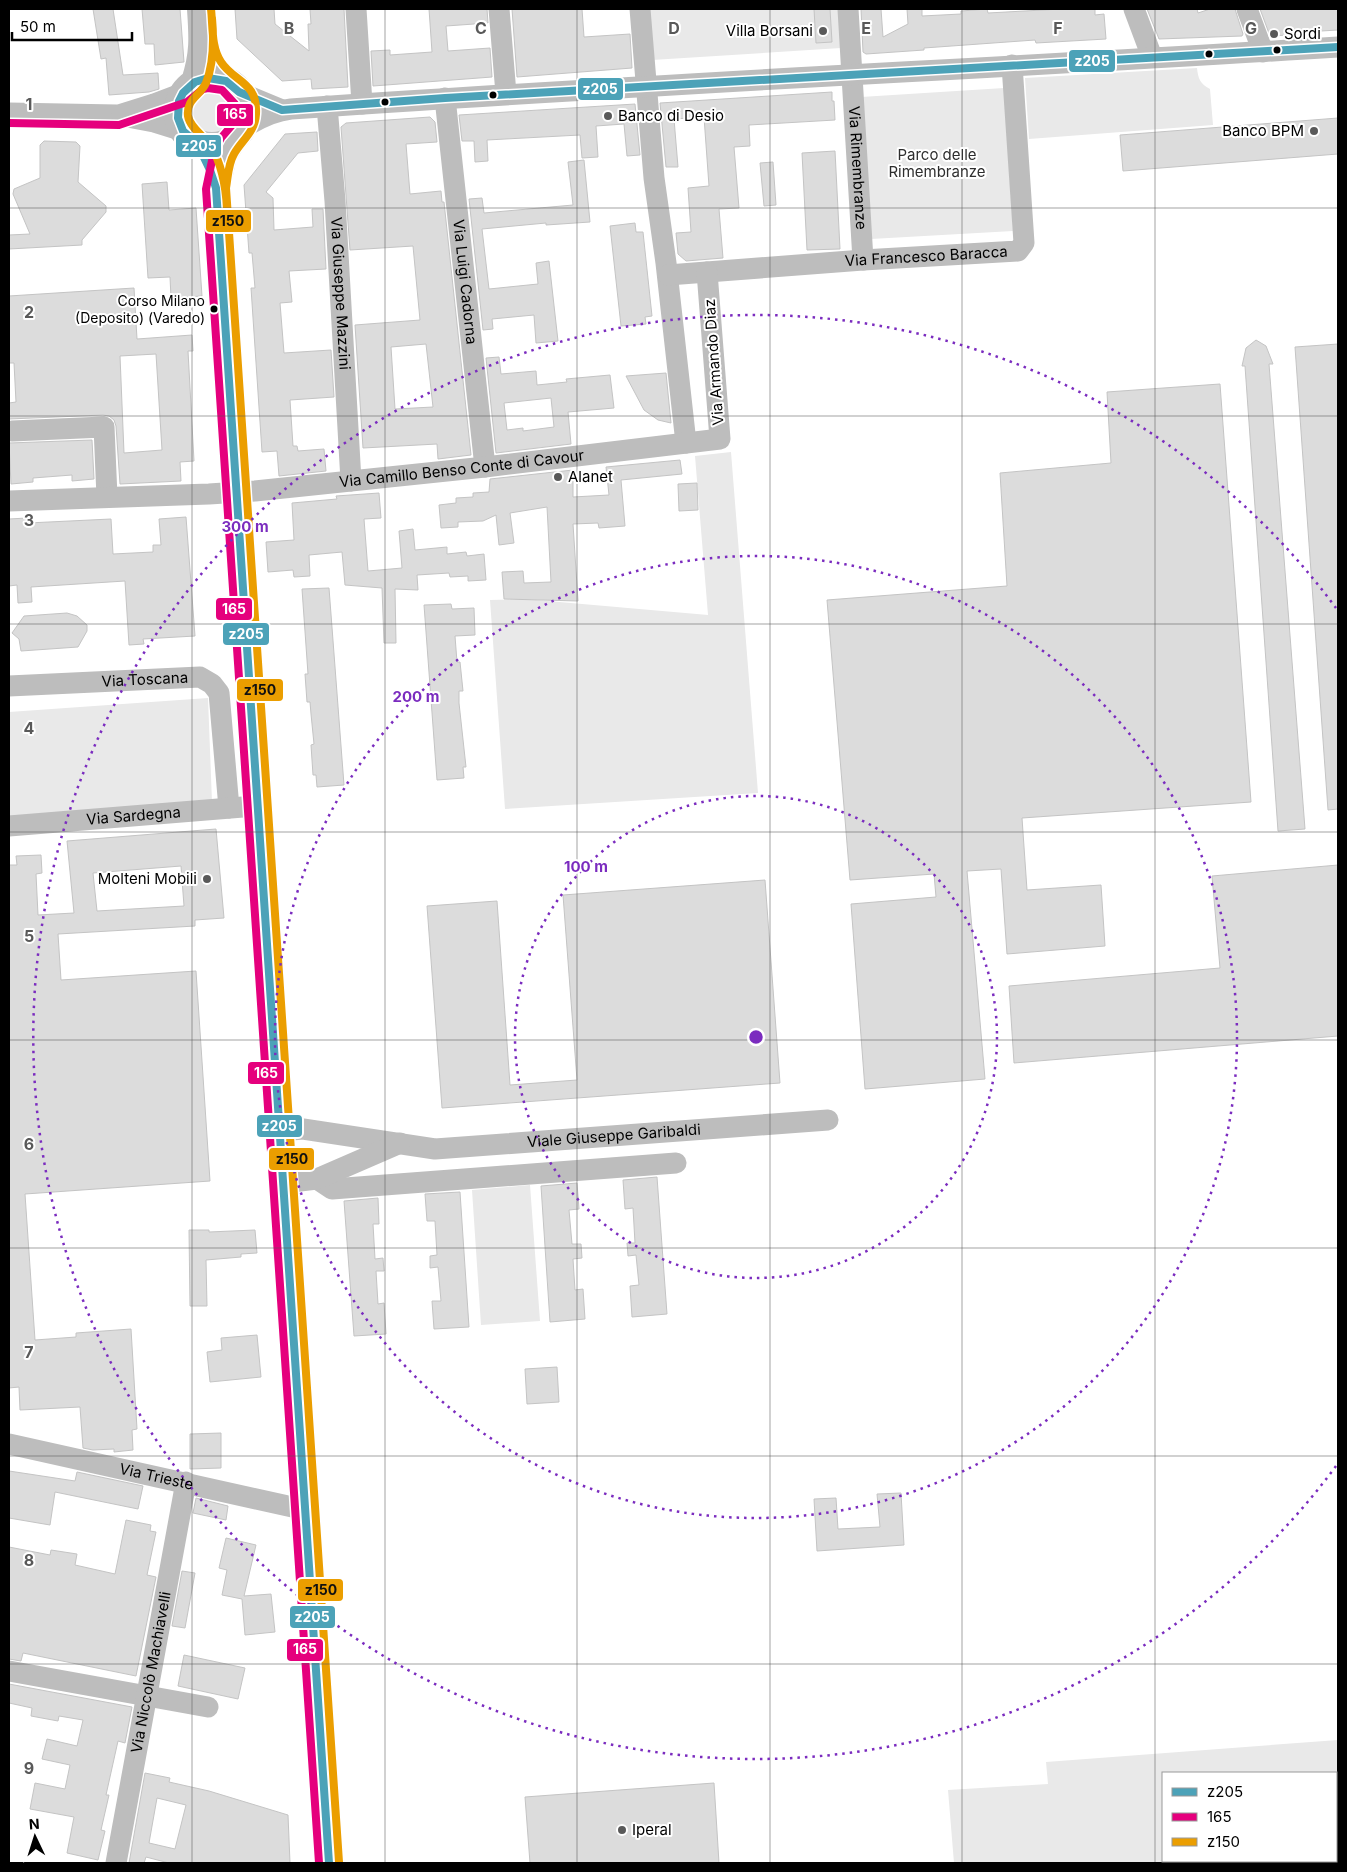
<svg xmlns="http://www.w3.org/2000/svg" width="1347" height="1872" font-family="Inter,sans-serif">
<rect width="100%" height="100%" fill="#fff"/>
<path fill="#e9e9e9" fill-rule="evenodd" d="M649 9H839L841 48 652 60Z
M1197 68C1198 78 1200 84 1210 89L1213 125 1029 139 1025 78Z
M1004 88 1013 231 871 239 861 97Z
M192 112a21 21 0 1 1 42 0a21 21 0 1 1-42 0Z
M731 452 758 793 505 809 490 600 525 599 708 615 695 456Z
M208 698 212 802 9 818V712Z
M530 1185 540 1321 481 1325 472 1190Z
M1338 1740V1863H954L948 1790 1048 1784 1046 1762ZM1336 1773V1861H1163V1773Z"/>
<path fill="#dcdcdc" stroke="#c4c4c4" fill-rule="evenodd" d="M93 9H113L123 75 158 73 159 89 149 92 109 95 106 58 101 59Z
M142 9H180L184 62 155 65 154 44H145Z
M235 9H274L275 24 309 51 308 24H311L310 9H344L348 87 312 89 311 79 282 81 237 39Z
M429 9H487L488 23 446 26 448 51 490 48 492 77 373 86 371 51 390 50V55L432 52Z
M512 9H582L584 37 630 34 632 68 517 77Z
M814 9H830L832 42 816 43Z
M861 9H881L883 37 908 24 907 9H922V16L961 14V11L987 9 988 13 1061 9H1095V15L1104 14 1106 39 1036 43 1035 40 924 48V50L866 54 863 52Z
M1147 9H1197L1198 13 1210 9H1235L1243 34 1242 36 1159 39Z
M1260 9H1338V30L1287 33V35L1270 36Z
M832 92V101H834L835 120 749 125 750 146 734 147 739 208 719 209 723 258 686 261 678 254 676 233 691 232 688 188 709 186 704 117 674 119 678 167H666L660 103Z
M635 104 640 155 627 156 624 124 596 126 598 157 582 158 580 135 487 140 488 161 475 162 474 141H462L459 115Z
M430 117 435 122 437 142 406 144 410 194 441 191 442 202H444L471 455 438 459 437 444 363 448 355 325 420 320 413 246 350 250 341 127 346 123ZM426 344 433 407 395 409 391 347Z
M1338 118V154L1123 171 1120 135Z
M317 132 318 151 298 153 266 192 273 198 274 230 313 227 312 209H323L326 269 289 271 292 302 280 303 284 353 331 350 334 397 290 400 293 446H297L298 451 324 449 326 471 279 476 277 451 262 452 251 288H255L252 253H249L244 185 285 134Z
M44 141 76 142 80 146 78 182 106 206V212L82 240V245L9 249V235L30 234 13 194 14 189 40 178V145Z
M835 151 840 249 807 250 802 153Z
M584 160 590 222 546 225V223L482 229 489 289 538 284 536 263 549 261 558 341 536 343 534 315 492 319 493 329 483 330 469 199 482 198 484 213 573 205 568 162Z
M773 162 776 205 764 206 760 163Z
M167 182 169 210 196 208 202 296 171 298 170 277 148 278 142 184Z
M635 223 636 232H643L652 316 645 317 646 324 621 326 610 226Z
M134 288 137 339 192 335 193 351H188L194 461 180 462 181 481 120 484 116 426 114 420 109 416 103 415 9 419V403L16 402 14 363H9V296ZM156 354 162 450 124 453 120 356Z
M1256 340 1266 346 1273 364H1269L1305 829 1278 831 1245 366H1242L1246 348Z
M1338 344V809L1328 810 1295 347Z
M499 357 501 374 536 371 537 385 567 382 566 379 610 375 614 408 568 412 571 444 496 453 486 358ZM551 398 554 427 523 431V428L507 430 504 403Z
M666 373 671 423 658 420 644 410 626 376Z
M1220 384 1251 802 1022 818 1027 890 1101 885 1105 946 1007 954 1001 869 967 871 985 1079 865 1089 851 904 936 897 934 874 850 880 827 600 1007 586 1000 473 1111 463 1107 392Z
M92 440 94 479 72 481V475L33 478V482L11 484 9 443Z
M680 460 682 474 621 480 625 526 599 528 598 523 573 524 578 601 504 599 502 572 523 571 524 583 551 582 547 507 510 513 514 543 499 545 496 515 483 521 458 522V527L441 528 439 505 456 503V498L473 497V493L489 492 490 479 573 470V497L609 495 606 467Z
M697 483 698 510 679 511 678 484Z
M379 493 381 518 364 519 368 571 402 568 399 531 413 529 415 550 447 547V554L466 552 467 556 484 554 486 580 468 581V576L450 577 449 573 417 575 418 590 395 589 396 643H384L382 588 345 585 342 552 309 555 310 576 294 577 293 570 268 572 266 542 294 540 292 503 337 499 336 496Z
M186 517 195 636 143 639 144 644 129 645 125 581 31 587 32 602 18 603 17 585 9 586V519L27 518 28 523 111 519 113 554 153 552V545H161L159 519Z
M329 588 344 785 317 787 316 775H313L311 745 314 744 311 714 310 702H307L305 674H308L302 589Z
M451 604 452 609 474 608 475 635 455 636 457 662H460L463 691H459V703L466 767H463L464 778 437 780 424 605Z
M67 613 77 616 87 625V631L78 647 21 651 19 639 12 633 24 616Z
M216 829 224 918 195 920V926L58 934 61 980 196 971 210 1181 25 1194 35 1340 76 1337V1333L131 1329 137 1429 132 1430 133 1450 114 1452V1449L93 1450 83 1448 80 1407 20 1410 19 1387 9 1388V865H17L16 856 41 855 42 873 36 874 38 915 74 913 67 841ZM181 866 184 906 97 911 93 873Z
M1338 865V1036L1014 1063 1009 986 1220 968 1212 876Z
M765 880 780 1083 442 1108 427 906 497 901 510 1085 577 1080 563 895Z
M657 1177 667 1314 632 1317 630 1286 639 1285 636 1255 628 1256 627 1243H635L633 1208 625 1209 623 1180Z
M577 1183 579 1209 569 1210 572 1244H581L582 1258 573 1259 575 1290 583 1289 585 1319 550 1322 541 1186Z
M460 1192 469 1327 434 1329 432 1301H441L438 1267 430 1268V1256L437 1255 435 1221H427L425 1194Z
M378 1198 379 1224H373L375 1259 383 1258 384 1271H376L378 1304 384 1303 386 1334 354 1336 344 1201Z
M189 1230H209V1232L255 1230 257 1253 241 1254V1257L206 1260 207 1306H190Z
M257 1335 261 1377 210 1382 207 1352 222 1350 221 1338Z
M557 1367 559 1402 527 1404 525 1369Z
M221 1433V1468L190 1469V1434Z
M9 1471 75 1481 77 1472 143 1486 138 1509 55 1492 50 1525 9 1518Z
M901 1493 904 1545 817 1551 814 1499 836 1498 838 1529 880 1527 877 1494Z
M196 1498 228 1506 226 1520 193 1513Z
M126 1520 151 1525 150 1531 156 1532 147 1575 156 1577 136 1676 23 1653 21 1661 9 1659V1547L50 1555 51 1550 77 1554 75 1565 115 1574Z
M226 1538 256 1545 244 1596 271 1594 275 1632 245 1635 242 1599 222 1595 227 1570 219 1568Z
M182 1571 195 1573 185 1628 172 1626Z
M184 1655 245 1668 238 1699 178 1686Z
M9 1684 132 1707 125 1743 118 1741 106 1795H109L101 1830 105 1831 98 1860 67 1853 74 1817 30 1809 35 1783 65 1789 70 1765 42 1759 47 1739 77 1746 83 1720 59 1716 58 1721 31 1716 32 1708 9 1703Z
M145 1773 170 1778 169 1782 209 1791 288 1815 290 1863H169L146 1857 144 1863H129ZM157 1798 186 1805 175 1849 149 1843Z
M714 1783 719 1863H530L525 1797Z"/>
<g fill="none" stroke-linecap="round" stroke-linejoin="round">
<g stroke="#bdbdbd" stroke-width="21">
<path d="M356 9 362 104"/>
<path d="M499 9 506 94"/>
<path d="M640 9 654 178 666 263 686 443"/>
<path id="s1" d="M848 9 863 260"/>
<path d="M1134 9 1152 57"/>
<path d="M1247 9 1263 52"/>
<path d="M239 92 282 110"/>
<path id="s2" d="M445 98 485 467"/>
<path id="s3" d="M327 106 335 201 351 481"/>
<path d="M9 113 117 115 154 122 183 131"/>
<path d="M122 114 154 104 183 93"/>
<path d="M242 129C257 119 273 111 291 109 640 84 989 69 1338 47"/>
<path id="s4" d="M668 275 863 260 1018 251 1024 243 1012 65"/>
<path d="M12 431 104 427 107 497"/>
<path id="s5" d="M9 501 209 494 255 491 485 467 720 439 707 272"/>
<path id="s6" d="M9 686 200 677 212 684 219 693 229 808"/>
<path id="s7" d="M9 826 243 807"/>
<path id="s8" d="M280 1131 303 1129 435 1149 828 1120"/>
<path d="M317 1179 332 1189 676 1163"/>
<path d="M283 1183 317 1179 400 1143"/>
<path id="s9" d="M9 1444 306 1510"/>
<path d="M9 1671 208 1707"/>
<path id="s10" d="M116 1863 186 1482"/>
</g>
<path stroke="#bdbdbd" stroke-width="28" d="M178 112a34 34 0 1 1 68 0a34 34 0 1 1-68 0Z
M195 82C204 54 203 38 201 9
M233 139 223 155 216 188 329 1863"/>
<g stroke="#fff" stroke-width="11">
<path id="bus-1" d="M329 1863 216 188 210 170 197 143 183 131 178 118 179 101 183 93 195 82 208 78 226 81 239 92 282 110 445 98 1338 47"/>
</g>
<g stroke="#fff" stroke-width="11">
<path id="bus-2" d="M9 123 119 125 187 102 203 89 208 88 222 90 235 104V118L233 124 221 138 214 151 206 189 319 1863"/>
</g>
<g stroke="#fff" stroke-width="11">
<path id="bus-3" d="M211 9C213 26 211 47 221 62 234 82 258 82 256 114 255 132 242 140 234 154 228 164 228 177 226 188L339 1862
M212 18C214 40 214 63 206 83 200 96 186 99 188 116 190 128 204 136 211 146 222 165 226 188 227 209"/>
</g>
<use href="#bus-1" stroke="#4ca2b8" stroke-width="8"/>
<use href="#bus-2" stroke="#e5007d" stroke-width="8"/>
<use href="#bus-3" stroke="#eb9e00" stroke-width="8"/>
</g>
<path fill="none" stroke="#595959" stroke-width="1" stroke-opacity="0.55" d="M192 9V1863M385 9V1863M577 9V1863M770 9V1863M962 9V1863M1155 9V1863M9 208H1338M9 416H1338M9 624H1338M9 832H1338M9 1040H1338M9 1248H1338M9 1456H1338M9 1664H1338"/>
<g fill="none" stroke="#7b2cbf" stroke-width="2.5" stroke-dasharray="2.5 5">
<circle cx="756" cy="1037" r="241"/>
<circle cx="756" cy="1037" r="481"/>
<path d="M1336 1466A722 722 0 1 1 1336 608"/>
</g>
<g fill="#595959" stroke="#fff" stroke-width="2">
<circle cx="823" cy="31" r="5"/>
<circle cx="1274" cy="34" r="5"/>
<circle cx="608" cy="116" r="5"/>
<circle cx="1314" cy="131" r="5"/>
<circle cx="558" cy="477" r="5"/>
<circle cx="207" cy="879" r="5"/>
<circle cx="622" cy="1830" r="5"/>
</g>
<g fill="#000" stroke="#fff" stroke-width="2">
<circle cx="1277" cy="50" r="4.5"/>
<circle cx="1209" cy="54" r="4.5"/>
<circle cx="493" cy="95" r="4.5"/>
<circle cx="385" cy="102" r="4.5"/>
<circle cx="214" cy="309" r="4.5"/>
</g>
<g text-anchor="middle" stroke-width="4" stroke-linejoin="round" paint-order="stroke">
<g font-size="14" fill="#000" stroke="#fff" text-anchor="end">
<text x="205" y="306">Corso Milano<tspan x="205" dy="17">(Deposito) (Varedo)</tspan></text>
</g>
<g font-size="15" fill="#000" stroke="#fff" text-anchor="start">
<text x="813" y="36" text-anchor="end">Villa Borsani</text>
<text x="1284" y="39">Sordi</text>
<text x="618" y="121">Banco di Desio</text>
<text x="1304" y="136" text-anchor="end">Banco BPM</text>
<text x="568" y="482">Alanet</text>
<text x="197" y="884" text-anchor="end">Molteni Mobili</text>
<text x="632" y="1835">Iperal</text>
</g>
<g font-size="15" fill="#2e2e2e" stroke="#fff">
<text x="937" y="160">Parco delle<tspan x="937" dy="17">Rimembranze</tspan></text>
</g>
<g font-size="15" fill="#000" stroke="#fff">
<text dy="5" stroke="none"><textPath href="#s1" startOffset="159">Via Rimembranze</textPath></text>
<text dy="5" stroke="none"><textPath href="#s4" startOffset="259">Via Francesco Baracca</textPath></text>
<text dy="5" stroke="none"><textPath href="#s2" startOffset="185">Via Luigi Cadorna</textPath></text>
<text dy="5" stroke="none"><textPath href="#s3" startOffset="188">Via Giuseppe Mazzini</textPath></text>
<text transform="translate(714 362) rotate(-94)" y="5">Via Armando Diaz</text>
<text dy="5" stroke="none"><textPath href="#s5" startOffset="454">Via Camillo Benso Conte di Cavour</textPath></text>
<text dy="5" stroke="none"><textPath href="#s6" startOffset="136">Via Toscana</textPath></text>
<text dy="5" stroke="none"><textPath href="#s7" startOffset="125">Via Sardegna</textPath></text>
<text dy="5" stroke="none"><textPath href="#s8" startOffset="336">Viale Giuseppe Garibaldi</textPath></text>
<text dy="5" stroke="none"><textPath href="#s9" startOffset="151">Via Trieste</textPath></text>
<text dy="5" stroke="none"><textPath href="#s10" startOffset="194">Via Niccolò Machiavelli</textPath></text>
</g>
</g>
<g font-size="16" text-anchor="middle" font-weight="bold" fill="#595959" stroke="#fff" stroke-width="4" stroke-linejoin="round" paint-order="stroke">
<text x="289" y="34">B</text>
<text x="481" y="34">C</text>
<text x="674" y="34">D</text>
<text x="866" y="34">E</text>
<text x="1058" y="34">F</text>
<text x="1251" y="34">G</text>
<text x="29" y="110">1</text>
<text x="29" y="318">2</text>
<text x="29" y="526">3</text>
<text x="29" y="734">4</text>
<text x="29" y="942">5</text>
<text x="29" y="1150">6</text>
<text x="29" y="1358">7</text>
<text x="29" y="1566">8</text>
<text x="29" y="1774">9</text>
</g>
<circle cx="756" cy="1037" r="8" fill="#7b2cbf" stroke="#fff" stroke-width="2.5"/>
<g font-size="15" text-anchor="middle" font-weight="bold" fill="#7b2cbf" stroke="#fff" stroke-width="4" stroke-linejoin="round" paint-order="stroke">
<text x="245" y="532">300 m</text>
<text x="416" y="702">200 m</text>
<text x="586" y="872">100 m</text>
</g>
<g stroke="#fff" stroke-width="2">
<rect x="1068" y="49" width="48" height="24" rx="5" fill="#4ca2b8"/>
<rect x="577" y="77" width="47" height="24" rx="5" fill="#4ca2b8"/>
<rect x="216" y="103" width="38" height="24" rx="5" fill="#e5007d"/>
<rect x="175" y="134" width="47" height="24" rx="5" fill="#4ca2b8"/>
<rect x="205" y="209" width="47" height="24" rx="5" fill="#eb9e00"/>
<rect x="215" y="597" width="38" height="24" rx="5" fill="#e5007d"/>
<rect x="222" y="622" width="48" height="24" rx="5" fill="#4ca2b8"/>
<rect x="236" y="678" width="48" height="24" rx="5" fill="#eb9e00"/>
<rect x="247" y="1061" width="38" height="24" rx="5" fill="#e5007d"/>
<rect x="256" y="1114" width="47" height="24" rx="5" fill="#4ca2b8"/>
<rect x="268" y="1147" width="47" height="24" rx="5" fill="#eb9e00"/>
<rect x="297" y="1578" width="47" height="24" rx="5" fill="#eb9e00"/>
<rect x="289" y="1605" width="47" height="24" rx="5" fill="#4ca2b8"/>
<rect x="286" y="1638" width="38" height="24" rx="5" fill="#e5007d"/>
</g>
<g font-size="14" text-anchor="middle" font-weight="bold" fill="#fff">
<text x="1092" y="66">z205</text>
<text x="600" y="94">z205</text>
<text x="235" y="119">165</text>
<text x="199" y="151">z205</text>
<text x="234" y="614">165</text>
<text x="246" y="639">z205</text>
<text x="266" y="1078">165</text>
<text x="279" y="1131">z205</text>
<text x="312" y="1622">z205</text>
<text x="305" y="1654">165</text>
</g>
<g font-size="14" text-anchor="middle" font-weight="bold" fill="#111">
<text x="228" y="226">z150</text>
<text x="260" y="695">z150</text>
<text x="292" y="1164">z150</text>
<text x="321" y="1595">z150</text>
</g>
<rect width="1347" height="1872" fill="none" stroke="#000000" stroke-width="20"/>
<rect x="1162" y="1772" width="175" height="90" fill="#ffffff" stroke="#999999"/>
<rect x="1172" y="1788" width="25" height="8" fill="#4ca2b8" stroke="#999999"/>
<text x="1207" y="1797" font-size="15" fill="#000000">z205</text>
<rect x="1172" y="1813" width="25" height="8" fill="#e5007d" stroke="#999999"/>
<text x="1207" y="1822" font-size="15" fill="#000000">165</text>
<rect x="1172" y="1838" width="25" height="8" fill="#eb9e00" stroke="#999999"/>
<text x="1207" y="1847" font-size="15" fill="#000000">z150</text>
<g transform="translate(35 1837) rotate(356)" stroke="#ffffff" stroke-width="4" paint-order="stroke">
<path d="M0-4L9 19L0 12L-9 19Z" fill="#000000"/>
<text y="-8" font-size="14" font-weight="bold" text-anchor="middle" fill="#000000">N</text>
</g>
<path d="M12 32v8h120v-8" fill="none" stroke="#000000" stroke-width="2.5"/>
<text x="20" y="32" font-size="15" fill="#000000" stroke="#ffffff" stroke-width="4" paint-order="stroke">50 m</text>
</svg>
